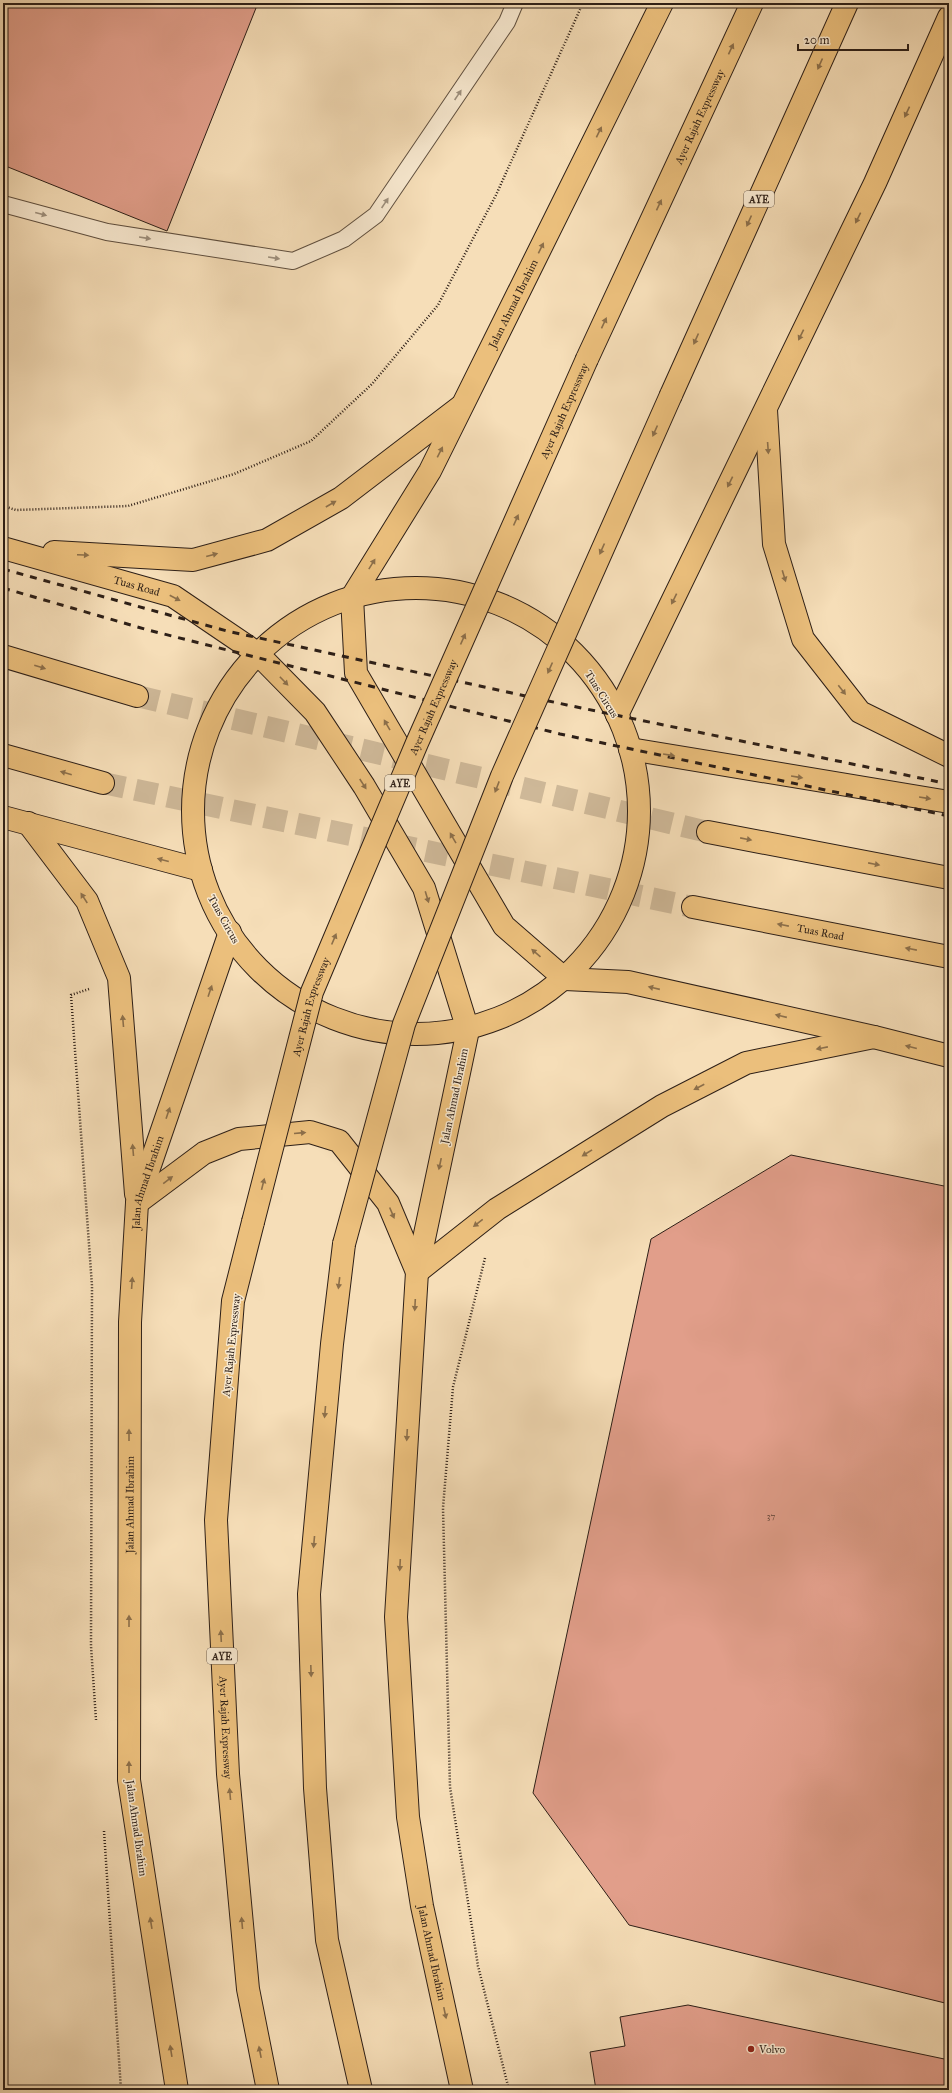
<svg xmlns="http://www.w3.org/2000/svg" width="952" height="2093" font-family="'IM FELL Great Primer',serif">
<rect width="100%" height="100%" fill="#f6deb8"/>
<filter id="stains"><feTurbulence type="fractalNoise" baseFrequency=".005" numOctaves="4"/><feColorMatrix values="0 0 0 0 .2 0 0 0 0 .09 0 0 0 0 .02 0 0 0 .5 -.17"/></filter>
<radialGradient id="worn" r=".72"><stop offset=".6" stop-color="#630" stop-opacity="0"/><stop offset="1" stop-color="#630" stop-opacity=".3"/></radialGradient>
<path fill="#e19e8a" stroke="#2d1f17" d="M3 3H258L167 231 3 165Z
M791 1155 949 1187V2004L629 1925 533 1793 651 1239Z
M688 2005 949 2060V2090H596L590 2052 625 2046 620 2017Z"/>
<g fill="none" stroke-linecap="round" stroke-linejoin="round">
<path stroke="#ceb898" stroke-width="22" stroke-dasharray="22 11" stroke-linecap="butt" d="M137 696 708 832
M103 783 693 907"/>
<g stroke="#5f4f3f" stroke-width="18">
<path id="service" d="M3 204 107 232 293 261 344 239 376 215 507 22 515 3"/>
</g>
<g stroke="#2d1f17" stroke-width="24">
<g id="primary">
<path id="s1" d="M3 548 173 596 257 653 315 712 364 786 424 888 468 1030 417 1272 396 1617 408 1817 422 1906 462 2090"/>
<path d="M54 552 193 560 267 540 341 498 460 407"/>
<circle cx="416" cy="811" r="223"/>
<path id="s2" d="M352 597 430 471 662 3"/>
<path d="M352 597 356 673 504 926 565 979"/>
<path d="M3 656 137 696"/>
<path d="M3 755 103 783"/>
<path d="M3 817 201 870"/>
<path d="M28 823 87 901 119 978 136 1194"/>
<path d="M708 832 949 878"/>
<path id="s3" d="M693 907 949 957"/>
<path d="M137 1203 204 1153 239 1139 310 1132 339 1141 388 1203 417 1272"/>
<path id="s4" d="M177 2090 129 1780 130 1322 137 1203 230 932"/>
</g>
</g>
<g stroke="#2d1f17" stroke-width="24">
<g id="motorway">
<path id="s5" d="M587 359 752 3"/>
<path d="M671 395 847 3"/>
<path d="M766 410 774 544 803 639 860 712 949 756"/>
<path d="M617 715 875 183 949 17"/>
<path d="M630 749 949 802"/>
<path d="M565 979 628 982 874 1037 949 1056"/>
<path id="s6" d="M253 1222 233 1301 216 1520 228 1774 248 1989 268 2090"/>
<path d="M344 1244 332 1344 309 1594 315 1788 327 1940 361 2090"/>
<path d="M417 1272 497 1209 662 1106 746 1063 874 1037"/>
</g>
</g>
<path stroke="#2d1f17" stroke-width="2.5" stroke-dasharray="1 2" stroke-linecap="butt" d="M3 506 16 510 128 506 234 474 311 441 372 384 438 305 496 195 583 3
M89 989 71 995 92 1286 91 1646 96 1720
M485 1258 453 1387 443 1508 450 1787 478 1966 509 2090
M104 1831 121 2090"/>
<use href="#service" stroke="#f9ead1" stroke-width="16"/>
<use href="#primary" stroke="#ebbf7c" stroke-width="22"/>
<use href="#motorway" stroke="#ebbf7c" stroke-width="22"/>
<path stroke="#2d1f17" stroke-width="3" stroke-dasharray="7 7" stroke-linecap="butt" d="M3 569 227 631 567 705 949 784
M3 588 148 630 560 734 949 816"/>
<g stroke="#2d1f17" stroke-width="24" stroke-linecap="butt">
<g id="motorway-bridge">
<path id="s7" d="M253 1222 312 992 417 743 587 359"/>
<path d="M344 1244 404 1024 502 776 671 395"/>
</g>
</g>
<use href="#motorway-bridge" stroke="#ebbf7c" stroke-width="22"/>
</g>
<defs><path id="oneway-solid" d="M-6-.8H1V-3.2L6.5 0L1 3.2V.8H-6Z"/></defs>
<g fill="#8c6f4a">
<use href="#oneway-solid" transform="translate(731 49) rotate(-65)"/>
<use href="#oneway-solid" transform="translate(820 64) rotate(114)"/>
<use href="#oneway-solid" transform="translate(907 112) rotate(115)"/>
<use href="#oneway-solid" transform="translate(599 132) rotate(-64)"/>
<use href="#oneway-solid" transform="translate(659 205) rotate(-65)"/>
<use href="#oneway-solid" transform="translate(858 218) rotate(116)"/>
<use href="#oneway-solid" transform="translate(749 221) rotate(114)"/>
<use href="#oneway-solid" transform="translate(541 248) rotate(-64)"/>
<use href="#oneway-solid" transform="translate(604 323) rotate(-65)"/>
<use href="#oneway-solid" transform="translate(801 335) rotate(116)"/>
<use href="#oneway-solid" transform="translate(696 339) rotate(114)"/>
<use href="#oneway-solid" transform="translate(655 431) rotate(114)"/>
<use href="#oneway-solid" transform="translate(768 448) rotate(86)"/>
<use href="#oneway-solid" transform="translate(440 452) rotate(-63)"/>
<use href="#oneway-solid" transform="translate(730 482) rotate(116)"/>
<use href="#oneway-solid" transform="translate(331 504) rotate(-30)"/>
<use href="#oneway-solid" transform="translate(516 520) rotate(-66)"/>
<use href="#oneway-solid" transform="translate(602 549) rotate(114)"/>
<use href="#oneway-solid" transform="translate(83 555) rotate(3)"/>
<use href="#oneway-solid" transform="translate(212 555) rotate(-15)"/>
<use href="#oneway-solid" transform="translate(372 564) rotate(-58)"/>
<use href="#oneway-solid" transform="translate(784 576) rotate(73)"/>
<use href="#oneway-solid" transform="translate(175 598) rotate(28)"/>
<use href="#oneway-solid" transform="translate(674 599) rotate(116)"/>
<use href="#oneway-solid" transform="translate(463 639) rotate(-66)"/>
<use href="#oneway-solid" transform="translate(40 667) rotate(17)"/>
<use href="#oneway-solid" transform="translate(550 668) rotate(114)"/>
<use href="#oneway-solid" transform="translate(284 681) rotate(46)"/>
<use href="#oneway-solid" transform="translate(842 690) rotate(52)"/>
<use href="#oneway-solid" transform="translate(387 725) rotate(-120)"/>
<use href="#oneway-solid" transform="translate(669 755) rotate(9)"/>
<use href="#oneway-solid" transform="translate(66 773) rotate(-164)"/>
<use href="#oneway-solid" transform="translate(797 777) rotate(9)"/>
<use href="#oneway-solid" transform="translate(363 784) rotate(57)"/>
<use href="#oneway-solid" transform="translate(497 787) rotate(111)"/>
<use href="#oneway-solid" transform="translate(925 798) rotate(9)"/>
<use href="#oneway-solid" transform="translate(453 838) rotate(-120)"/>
<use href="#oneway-solid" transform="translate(746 839) rotate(11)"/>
<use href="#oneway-solid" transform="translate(163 860) rotate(-165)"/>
<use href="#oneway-solid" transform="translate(874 864) rotate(11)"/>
<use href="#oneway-solid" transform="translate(427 897) rotate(73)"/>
<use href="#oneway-solid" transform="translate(84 898) rotate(-123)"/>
<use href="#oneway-solid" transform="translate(783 925) rotate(-169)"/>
<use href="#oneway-solid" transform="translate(334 939) rotate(-67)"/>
<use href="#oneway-solid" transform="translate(911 949) rotate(-169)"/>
<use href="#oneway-solid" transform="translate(536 953) rotate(-139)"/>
<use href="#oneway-solid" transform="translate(654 988) rotate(-167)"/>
<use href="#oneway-solid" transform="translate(210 991) rotate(-71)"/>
<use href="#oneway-solid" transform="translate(781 1016) rotate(-167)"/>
<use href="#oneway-solid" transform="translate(123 1021) rotate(-95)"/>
<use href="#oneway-solid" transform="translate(911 1047) rotate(-166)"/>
<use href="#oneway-solid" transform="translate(822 1048) rotate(169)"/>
<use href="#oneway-solid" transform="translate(699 1087) rotate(152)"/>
<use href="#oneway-solid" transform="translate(168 1113) rotate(-71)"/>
<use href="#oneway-solid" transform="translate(300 1133) rotate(-5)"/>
<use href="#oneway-solid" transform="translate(133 1150) rotate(-95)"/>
<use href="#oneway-solid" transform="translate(587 1153) rotate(148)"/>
<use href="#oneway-solid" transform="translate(440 1164) rotate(102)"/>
<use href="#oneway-solid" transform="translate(168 1180) rotate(-37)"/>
<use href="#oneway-solid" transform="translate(263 1184) rotate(-76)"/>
<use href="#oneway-solid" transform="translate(392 1213) rotate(67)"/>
<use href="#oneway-solid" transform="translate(478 1223) rotate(142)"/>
<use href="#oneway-solid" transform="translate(132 1283) rotate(-86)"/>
<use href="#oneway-solid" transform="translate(339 1283) rotate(97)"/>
<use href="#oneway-solid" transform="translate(415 1305) rotate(93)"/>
<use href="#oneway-solid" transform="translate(325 1412) rotate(95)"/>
<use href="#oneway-solid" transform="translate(129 1435) rotate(-90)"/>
<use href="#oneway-solid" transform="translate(407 1435) rotate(93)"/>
<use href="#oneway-solid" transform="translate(314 1542) rotate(95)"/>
<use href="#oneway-solid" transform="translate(400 1565) rotate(93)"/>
<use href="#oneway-solid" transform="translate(129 1621) rotate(-90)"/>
<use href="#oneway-solid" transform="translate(221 1636) rotate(-93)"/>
<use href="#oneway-solid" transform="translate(311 1671) rotate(88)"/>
<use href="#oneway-solid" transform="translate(129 1767) rotate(-90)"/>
<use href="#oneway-solid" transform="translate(230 1794) rotate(-95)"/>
<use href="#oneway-solid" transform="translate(151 1923) rotate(-99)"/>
<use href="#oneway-solid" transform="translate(242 1923) rotate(-95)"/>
<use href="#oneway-solid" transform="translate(445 2013) rotate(78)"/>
<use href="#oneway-solid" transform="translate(171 2051) rotate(-99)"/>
<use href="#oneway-solid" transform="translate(260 2052) rotate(-101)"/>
</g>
<g fill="#9d8f7d">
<use href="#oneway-solid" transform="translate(458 95) rotate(-56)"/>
<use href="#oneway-solid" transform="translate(385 203) rotate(-56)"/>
<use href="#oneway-solid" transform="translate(41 214) rotate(15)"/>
<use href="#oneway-solid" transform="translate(145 238) rotate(9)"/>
<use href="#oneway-solid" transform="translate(274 258) rotate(9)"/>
</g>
<circle fill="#8f2418" stroke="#f9ead1" stroke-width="1.5" cx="751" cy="2049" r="4"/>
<g text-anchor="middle" stroke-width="3" stroke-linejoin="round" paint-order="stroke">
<g font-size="9" fill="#5a3f34">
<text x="771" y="1519">37</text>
</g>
<g fill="#f9ead1" stroke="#6a5c4f" stroke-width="1">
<rect x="744" y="191" width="30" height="16" rx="3"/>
<rect x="385" y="775" width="30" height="16" rx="3"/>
<rect x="207" y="1648" width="30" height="16" rx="3"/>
</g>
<g font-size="10" font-weight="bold" fill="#2d1f17">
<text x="759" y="203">AYE</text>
<text x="400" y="787">AYE</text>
<text x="222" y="1660">AYE</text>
</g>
<g font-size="11" fill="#2d1f17" stroke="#f9ead1">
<text dy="4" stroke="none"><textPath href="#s5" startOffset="267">Ayer Rajah Expressway</textPath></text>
<text dy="4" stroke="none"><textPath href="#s2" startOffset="335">Jalan Ahmad Ibrahim</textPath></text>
<text dy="4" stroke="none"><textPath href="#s7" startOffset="871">Ayer Rajah Expressway</textPath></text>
<text dy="4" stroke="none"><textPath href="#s1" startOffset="139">Tuas Road</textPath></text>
<text transform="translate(602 694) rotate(58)" y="4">Tuas Circus</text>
<text dy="4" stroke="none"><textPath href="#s7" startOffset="547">Ayer Rajah Expressway</textPath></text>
<text transform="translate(224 919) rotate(61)" y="4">Tuas Circus</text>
<text dy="4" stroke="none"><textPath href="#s3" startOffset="130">Tuas Road</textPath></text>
<text dy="4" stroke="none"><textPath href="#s7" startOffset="223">Ayer Rajah Expressway</textPath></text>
<text transform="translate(454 1096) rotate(-78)" y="4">Jalan Ahmad Ibrahim</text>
<text dy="4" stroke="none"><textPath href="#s4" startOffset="913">Jalan Ahmad Ibrahim</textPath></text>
<text transform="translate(231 1345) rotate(-84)" y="4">Ayer Rajah Expressway</text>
<text dy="4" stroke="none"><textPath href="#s4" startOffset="589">Jalan Ahmad Ibrahim</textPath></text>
<text dy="4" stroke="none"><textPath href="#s6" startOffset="509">Ayer Rajah Expressway</textPath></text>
<text transform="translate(137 1828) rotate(82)" y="4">Jalan Ahmad Ibrahim</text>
<text dy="4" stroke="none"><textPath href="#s1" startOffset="1648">Jalan Ahmad Ibrahim</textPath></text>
</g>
<g font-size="11" fill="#2d1f17" stroke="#f9ead1" text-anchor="start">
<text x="759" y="2053">Volvo</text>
</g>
</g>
<rect width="952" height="2093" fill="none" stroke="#f6deb8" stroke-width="16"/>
<rect x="4" y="4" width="944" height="2085" fill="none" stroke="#2d1f17" stroke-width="2"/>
<rect x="8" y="8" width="936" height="2077" fill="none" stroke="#2d1f17"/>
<path d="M798 44v6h110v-6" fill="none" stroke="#2d1f17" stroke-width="2"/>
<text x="804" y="44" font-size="12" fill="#2d1f17" stroke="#f9ead1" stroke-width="3" paint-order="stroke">20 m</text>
<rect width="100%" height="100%" filter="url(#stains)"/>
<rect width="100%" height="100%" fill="url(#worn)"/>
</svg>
